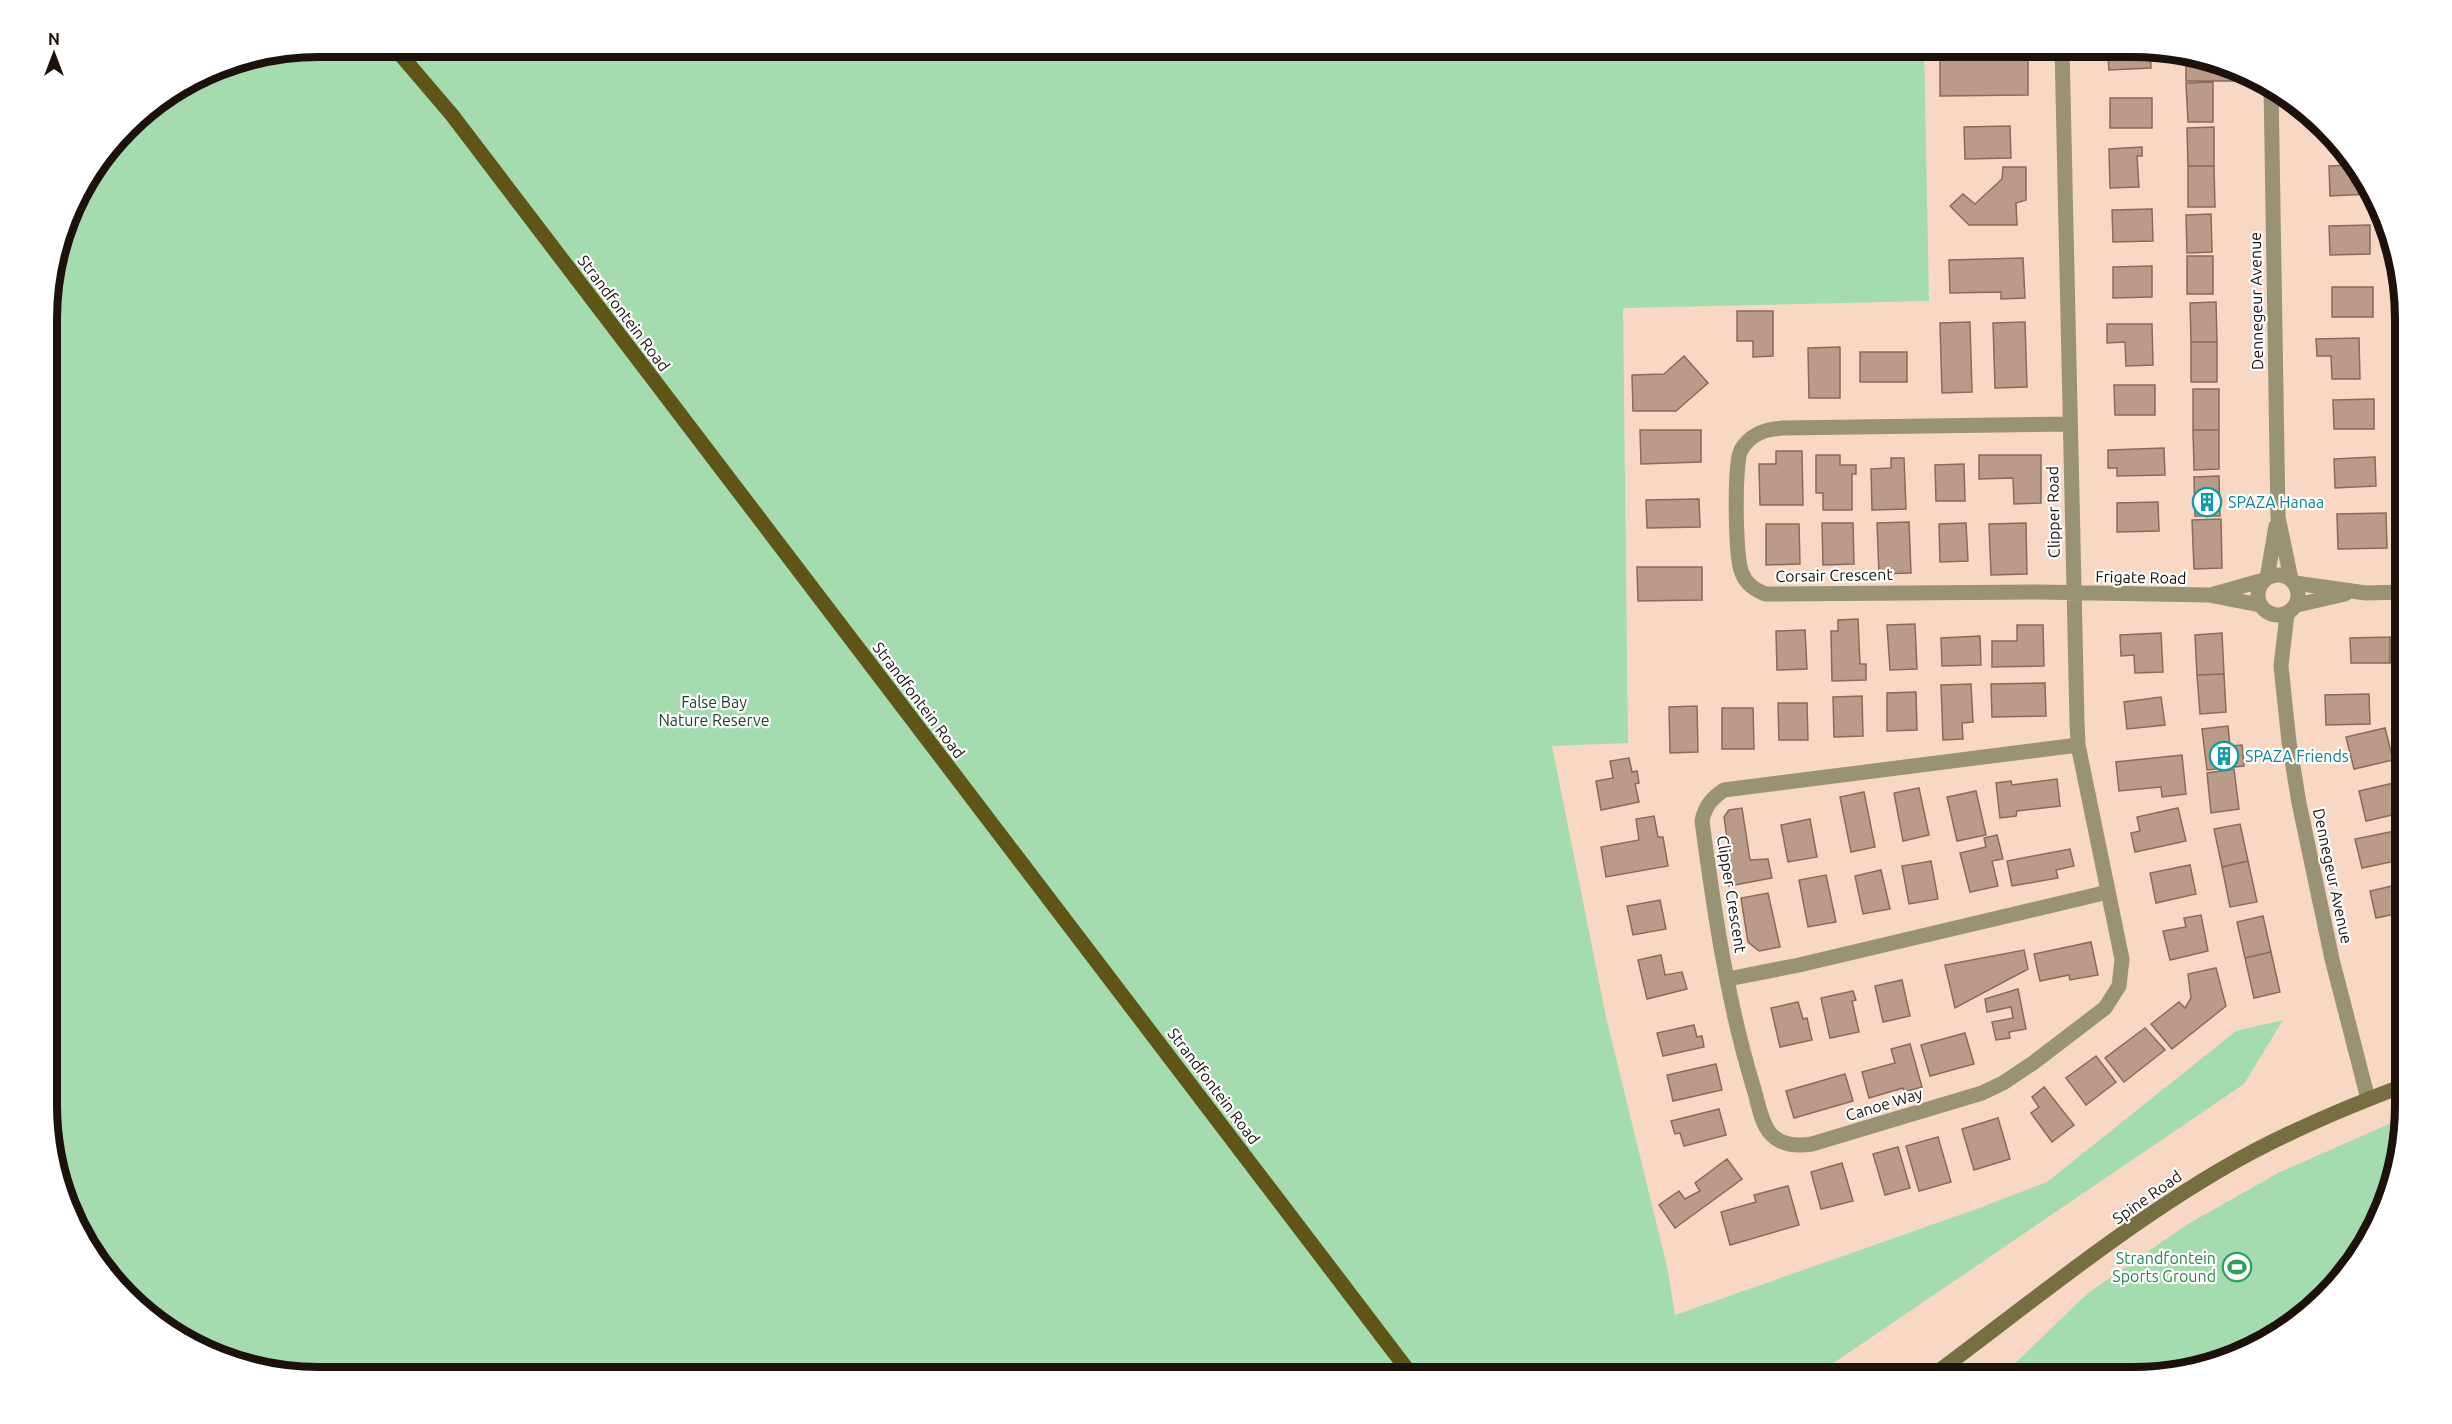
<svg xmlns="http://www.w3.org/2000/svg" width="2452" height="1424" font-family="Ubuntu,sans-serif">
<rect width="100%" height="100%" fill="#f8d7c5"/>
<path fill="#a4dcaf" d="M319 47H1924L1929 301 1623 308 1628 743 1552 746 1606 1017 1668 1271 1675 1315 1974 1210 2047 1182 2236 1031 2283 1020 2244 1084 1813 1377H319L248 1368 182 1341 92 1256 49 1140V284L75 198 139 114 215 67Z
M2405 1117 2369 1242 2325 1298 2270 1341 2150 1377H2001L2088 1293 2188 1224 2278 1173Z"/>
<path fill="#ba9b8a" stroke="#886b5b" stroke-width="1.5" d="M1988 47H2023V58H2028V95L1940 96V57L1989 56Z
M2107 47 2150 49 2151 68 2109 70Z
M2186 54 2204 56 2233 68V81H2186Z
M2213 82V122H2188L2186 83Z
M2110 98H2152V128H2110Z
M2010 126 2011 158 1965 159 1964 127Z
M2214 127V166H2188L2187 128Z
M2142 147V156H2137L2139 187 2110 188 2109 149Z
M2357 165 2369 187V194L2330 196 2329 166Z
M2188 166H2214L2215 207H2188Z
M2003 167H2026V200L2016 203 2017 225H1969L1950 206 1963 194 1975 204 2002 179Z
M2152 209 2153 241 2113 242 2112 210Z
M2211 214 2212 252 2187 253 2186 215Z
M2370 225V254L2330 255 2329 226Z
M2187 256H2213V294H2187Z
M2023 258 2025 298 2001 299V292L1950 293 1949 260Z
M2152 266V297L2113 298V267Z
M2392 284H2402L2405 313 2393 314Z
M2332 287H2373V317H2332Z
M2216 302 2217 342H2191L2190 303Z
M1737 311H1773V356L1753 357V341H1737Z
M1970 322 1972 392 1942 393 1940 323Z
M2025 322 2027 387 1995 388 1993 323Z
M2107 324H2152L2153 365 2126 366 2125 342 2107 343Z
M2359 338 2360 379H2332L2331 356H2317L2316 339Z
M2191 342H2217V382H2191Z
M2394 344H2405V371L2395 372Z
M1840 347V398H1809L1808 348Z
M1860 352H1907V382H1860Z
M1684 356 1708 383 1676 411H1633L1632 375 1664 374Z
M2114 385H2155V415H2115Z
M2193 389H2219V430H2193Z
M2396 398H2405V428L2397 429Z
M2374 399V429H2334L2333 400Z
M1640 430H1701V462L1641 464Z
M2193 430H2219V469L2194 470Z
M2164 448 2165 475 2117 476V468H2108V450Z
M1776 451H1802L1803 505H1760L1759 464H1776Z
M1816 455H1840V465H1856V474H1852V510H1823V493H1816Z
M1979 455H2041V503L2014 504 2013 478 1979 479Z
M2375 457 2376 486 2335 488 2334 459Z
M1891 458H1904L1906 509 1872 510 1871 469 1891 468Z
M2398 461H2405V489H2399Z
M1964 464 1965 501H1936L1935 465Z
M2219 476 2220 516H2195L2194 477Z
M1699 499 1700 527 1647 528 1646 500Z
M2158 502 2159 531 2117 532V503Z
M2386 513 2387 548 2338 549 2337 514Z
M2221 519 2222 568 2194 569 2192 520Z
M1909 522 1911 573 1879 574 1877 523Z
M1822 523H1853L1854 564 1823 565Z
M1966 523 1968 561 1940 562 1939 524Z
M2026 523 2027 574 1991 575 1989 524Z
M1766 524H1799L1800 564 1766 565Z
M1637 567H1702V600L1638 601Z
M1858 619 1860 664H1866V680L1832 681 1831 631H1838V620Z
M1915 624 1917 669 1890 670 1887 625Z
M2017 625H2043L2044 666 1992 667V641H2017Z
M1805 630 1807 669 1777 670 1776 631Z
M2161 633 2163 672 2135 673 2134 655 2121 656 2120 635Z
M2222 633 2224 674 2197 675 2195 635Z
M1980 636 1981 665 1942 666 1941 638Z
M2390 637H2405V663H2390Z
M2390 637V663H2351L2350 638Z
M2224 674 2226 712 2200 714 2197 675Z
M2045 683 2046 716 1992 717 1991 684Z
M1971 684 1973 722 1962 723 1963 739 1943 740 1941 685Z
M1916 692 1917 730 1887 731V693Z
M2369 694 2370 724 2326 725 2325 695Z
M1862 696 1863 736 1834 737 1833 697Z
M2161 697 2165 725 2127 729 2124 702Z
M1778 703H1807L1808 740H1779Z
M1697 706 1698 752 1670 753 1669 707Z
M1722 708H1753L1754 749H1722Z
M2228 726 2230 746 2242 745 2244 766 2207 770 2202 729Z
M2385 728 2393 760 2354 769 2346 737Z
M2182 755 2186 794 2162 797 2161 787 2119 791 2116 762Z
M1629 758 1632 772 1637 771 1639 783 1635 784 1639 802 1601 810 1596 781 1613 778 1610 761Z
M2234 769 2239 809 2211 813 2207 773Z
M2057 779 2060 806 2017 811 2016 816 2000 818 1996 783 2011 781 2012 785Z
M2398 782 2405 812 2366 821 2359 791Z
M1919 788 1929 835 1903 841 1894 793Z
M1976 791 1986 835 1957 841 1947 797Z
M1864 792 1875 847 1851 852 1840 797Z
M1742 808 1750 860 1768 859 1772 878 1729 886 1726 859H1730L1724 817 1729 810Z
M2178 808 2186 841 2135 852 2131 833 2140 831 2137 817Z
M1654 816 1658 837H1663L1668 866 1606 877 1601 847 1639 840 1636 819Z
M1810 819 1817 857 1788 862 1781 825Z
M2240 824 2248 861 2222 867 2214 829Z
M2405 829V859L2362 868 2355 839Z
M1997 835 2003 859 1992 861 1998 886 1970 892 1960 853 1986 847 1984 838Z
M2070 849 2074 866 2056 870 2058 878 2012 886 2007 861Z
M1931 861 1938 899 1909 904 1902 866Z
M2248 861 2257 902 2230 907 2222 867Z
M2190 865 2196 894 2156 903 2150 873Z
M1881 870 1890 909 1863 914 1855 876Z
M1826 875 1836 922 1808 927 1799 880Z
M2405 883V912L2376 918 2370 891Z
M1768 893 1780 947 1759 951 1748 942 1741 898Z
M1660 900 1666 929 1633 935 1627 906Z
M2201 915 2208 951 2170 960 2163 931 2186 927 2184 918Z
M2263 916 2271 952 2245 958 2237 922Z
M2091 942 2098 975 2070 980 2069 975 2040 981 2034 954Z
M2024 950 2028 969 1955 1008 1945 965Z
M2271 952 2280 992 2254 998 2245 958Z
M1661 955 1665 975 1682 972 1687 989 1647 999 1638 960Z
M2216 968 2226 1006 2172 1049 2151 1024 2179 1002 2185 1008 2191 998 2188 974Z
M1902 980 1910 1016 1883 1022 1875 986Z
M2018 989 2026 1029 2009 1032 2010 1038 1996 1040 1992 1022 2013 1018 2011 1007 1987 1012 1985 999Z
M1853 991 1856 1000 1852 1001 1859 1032 1830 1038 1821 998Z
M1798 1002 1803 1019 1807 1018 1812 1040 1780 1047 1771 1008Z
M1694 1025 1697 1037 1702 1036 1704 1047 1663 1056 1657 1033Z
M2145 1028 2165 1050 2124 1082 2105 1058Z
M1965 1033 1974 1064 1930 1076 1921 1045Z
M1910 1044 1922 1087 1904 1092 1903 1088 1869 1098 1862 1072 1895 1063 1891 1049Z
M2096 1056 2116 1082 2086 1105 2066 1078Z
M1716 1064 1722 1090 1673 1101 1667 1075Z
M1845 1074 1853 1101 1794 1118 1786 1091Z
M2044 1087 2074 1125 2052 1142 2031 1113 2039 1107 2032 1097Z
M1719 1109 1726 1135 1684 1146 1680 1133 1675 1134 1671 1121Z
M1998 1118 2010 1159 1974 1170 1962 1129Z
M1938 1137 1951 1182 1919 1191 1906 1146Z
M1898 1147 1910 1188 1885 1195 1873 1154Z
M1727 1159 1742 1179 1675 1228 1659 1205 1679 1191 1685 1199 1700 1191 1695 1183Z
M1842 1163 1853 1201 1821 1209 1811 1172Z
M1788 1186 1799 1225 1730 1245 1721 1212 1756 1202 1754 1195Z"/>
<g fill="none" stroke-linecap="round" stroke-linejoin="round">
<path stroke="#989375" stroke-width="15" d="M2062 47 2077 722 2078 745 2122 959 2119 986 2105 1008 2033 1063 2003 1083 1982 1093 1812 1144C1797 1146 1781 1146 1770 1133 1760 1121 1758 1101 1753 1086 1727 1000 1714 910 1702 821 1705 806 1712 798 1724 790L2078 745
M2069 424 1783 428C1765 429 1750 434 1741 450 1734 463 1735 559 1742 573 1746 584 1754 589 1765 594L2038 592 2209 595 2260 605
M2295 583 2366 593 2405 592
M2214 594 2264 580
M2297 605 2345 594
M1728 979 1799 965 2108 892"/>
<path stroke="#989375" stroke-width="15" d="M2271 84 2278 517 2291 579
M2258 595a20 20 0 1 1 40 0a20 20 0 1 1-40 0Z
M2267 578 2276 526
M2287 614 2281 666 2289 742 2299 803 2332 959 2368 1099"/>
<path stroke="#776f41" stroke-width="15" d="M1931 1377C2028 1305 2123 1226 2227 1166 2284 1133 2344 1108 2405 1085"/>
<path stroke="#5f5516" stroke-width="15" d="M394 47 452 115 1413 1377"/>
</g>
<defs>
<g id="building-ring" transform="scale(1.5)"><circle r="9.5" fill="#fff" stroke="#0f9aa8" stroke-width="1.5"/><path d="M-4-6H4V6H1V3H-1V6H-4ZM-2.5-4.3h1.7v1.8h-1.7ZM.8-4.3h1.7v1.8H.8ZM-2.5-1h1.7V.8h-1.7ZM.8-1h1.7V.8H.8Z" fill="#0f9aa8"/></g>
<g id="stadium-ring" transform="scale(1.5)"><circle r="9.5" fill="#fff" stroke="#2e9e5b" stroke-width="1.5"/><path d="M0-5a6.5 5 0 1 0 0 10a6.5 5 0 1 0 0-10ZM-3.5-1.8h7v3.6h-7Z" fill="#2e9e5b"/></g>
</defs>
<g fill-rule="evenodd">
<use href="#building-ring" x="2207" y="502"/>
<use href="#building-ring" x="2224" y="756"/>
<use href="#stadium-ring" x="2237" y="1267"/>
</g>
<g text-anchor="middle" stroke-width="4.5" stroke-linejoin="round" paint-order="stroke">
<g font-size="16" fill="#1c110b" stroke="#fff">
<text transform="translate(2256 301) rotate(-91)" y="6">Dennegeur Avenue</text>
<text transform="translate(624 313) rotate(53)" y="6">Strandfontein Road</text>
<text transform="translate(2053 512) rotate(-91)" y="6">Clipper Road</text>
<text transform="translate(1834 575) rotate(-1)" y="6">Corsair Crescent</text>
<text transform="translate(2141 577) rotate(1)" y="6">Frigate Road</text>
<text transform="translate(919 700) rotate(53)" y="6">Strandfontein Road</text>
<text transform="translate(2333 876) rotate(78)" y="6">Dennegeur Avenue</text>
<text transform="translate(1732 894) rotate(81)" y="6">Clipper Crescent</text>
<text transform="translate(1214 1086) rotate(53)" y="6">Strandfontein Road</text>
<text transform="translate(1884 1104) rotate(-17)" y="6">Canoe Way</text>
<text transform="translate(2147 1197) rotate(-35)" y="6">Spine Road</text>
</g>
<g font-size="16" fill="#0d838f" stroke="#fff" text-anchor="start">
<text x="2228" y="508">SPAZA Hanaa</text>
<text x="2245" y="762">SPAZA Friends</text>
</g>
<g font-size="16" fill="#1a4827" stroke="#fff">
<text x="714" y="708">False Bay<tspan x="714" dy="18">Nature Reserve</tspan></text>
</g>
<g font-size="16" fill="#27864d" stroke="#fff" text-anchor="end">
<text x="2216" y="1264">Strandfontein<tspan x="2216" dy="18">Sports Ground</tspan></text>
</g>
</g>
<path d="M0 0H2452V1424H0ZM319 57H2133A262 262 0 0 1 2395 319V1105A262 262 0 0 1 2133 1367H319A262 262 0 0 1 57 1105V319A262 262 0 0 1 319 57Z" fill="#fff" fill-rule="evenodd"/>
<path fill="none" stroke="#1c110b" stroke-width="8" d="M319 57H2133A262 262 0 0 1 2395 319V1105A262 262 0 0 1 2133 1367H319A262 262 0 0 1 57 1105V319A262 262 0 0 1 319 57Z"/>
<g transform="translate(54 54)" stroke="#ffffff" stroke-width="4.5" paint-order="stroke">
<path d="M0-4.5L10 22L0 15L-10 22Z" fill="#1c110b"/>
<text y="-9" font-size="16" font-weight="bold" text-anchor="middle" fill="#1c110b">N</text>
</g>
</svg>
